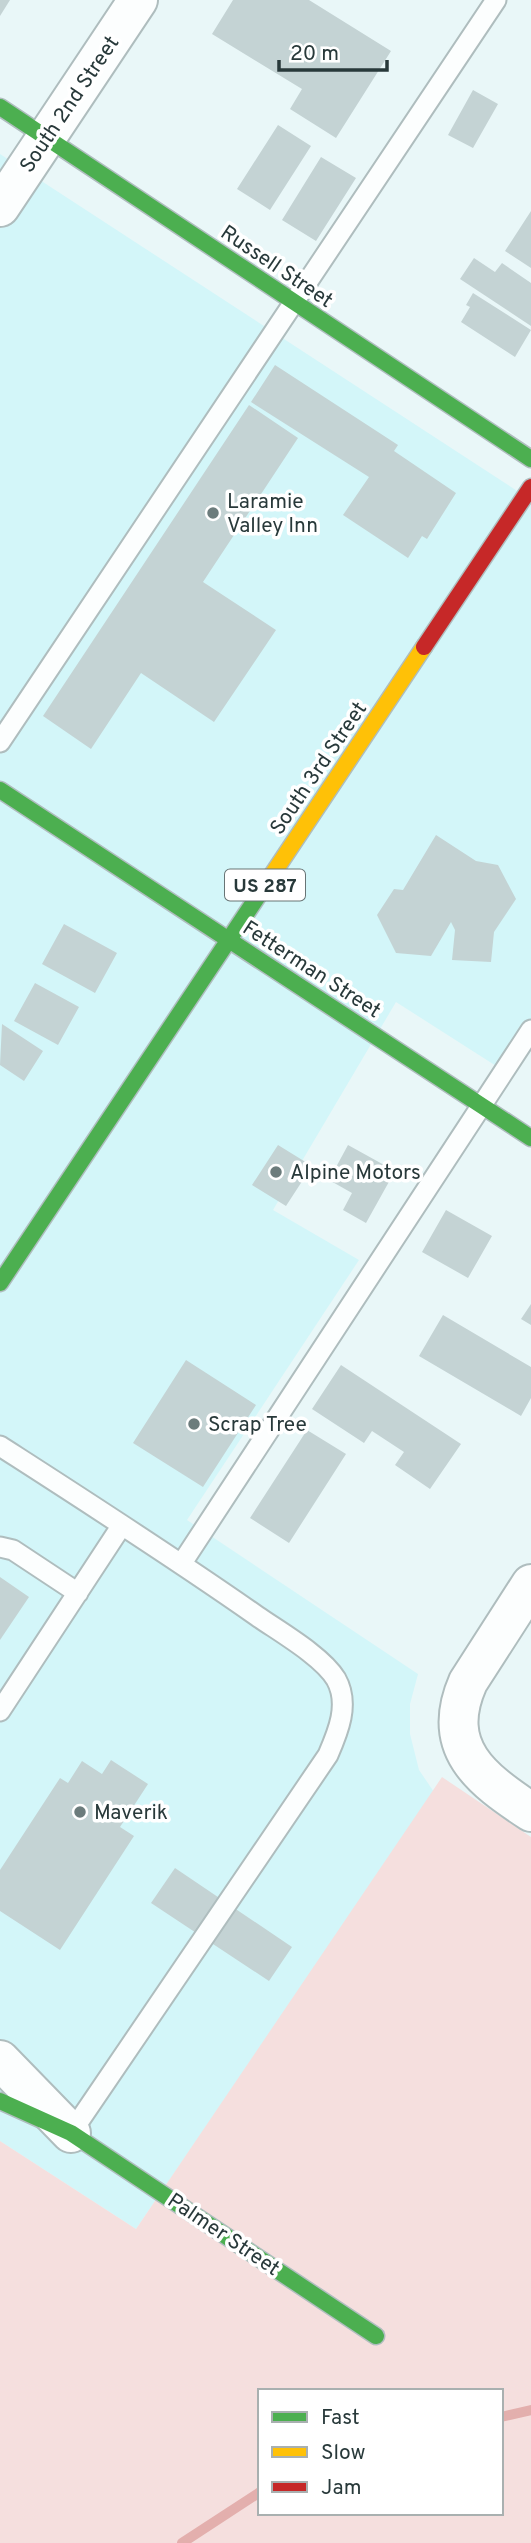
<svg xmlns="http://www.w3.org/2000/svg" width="531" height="2543" font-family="Overpass,sans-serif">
<rect width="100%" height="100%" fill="#e9f7f8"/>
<path fill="#d3f6f9" d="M0 154 531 500V1030L504 1071 396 1002 273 1210 359 1260 187 1520 418 1674 410 1704V1734L419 1770 434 1792 136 2229 0 2141Z"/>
<path fill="#f5dfde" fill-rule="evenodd" d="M442 1777 531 1837V2543H0V2141L136 2229ZM260 2391H501V2513H260Z"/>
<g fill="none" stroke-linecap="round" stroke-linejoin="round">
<path stroke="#e3afad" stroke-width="10" d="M501 2417 531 2410
M182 2543 260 2492"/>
</g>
<path fill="#c4d3d4" d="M0 0H10L0 16Z
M233 0H309L391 51 336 138 290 109 302 89 212 34Z
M473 90 498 104 473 148 448 135Z
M278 125 311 146 270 210 237 189Z
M321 157 356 178 316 241 282 220Z
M531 211V268L505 251Z
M474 258 495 272 502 263 531 283V326L460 279Z
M473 293 531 330 515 357 461 322 470 307 466 305Z
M275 365 398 445 394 451 456 493 427 539 422 536 408 558 343 515 369 477 251 402Z
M249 405 298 438 203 582 276 630 214 722 141 673 91 749 43 716Z
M436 835 476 861 498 865 516 899 494 932 491 962 452 960 455 930 451 922 431 956 396 953 377 915 394 889 403 890Z
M64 924 117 953 95 993 42 964Z
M35 983 79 1007 58 1045 14 1021Z
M2 1024 43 1051 24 1081 0 1065Z
M278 1145 312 1166 286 1206 252 1185Z
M348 1145 395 1171 366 1223 343 1210 352 1193 329 1180Z
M446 1210 492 1236 468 1278 422 1252Z
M531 1304V1325L521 1319Z
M443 1315 531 1367V1398L521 1416 419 1356Z
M186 1360 256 1405 203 1487 133 1443Z
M341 1365 461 1444 430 1489 395 1465 404 1452 372 1431 364 1443 312 1409Z
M307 1430 346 1454 289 1543 250 1518Z
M0 1577 29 1597 0 1640Z
M111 1760 148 1784 120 1827 134 1836 60 1950 0 1911V1870L60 1778 68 1783 82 1761 102 1774Z
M175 1868 292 1947 269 1981 151 1903Z"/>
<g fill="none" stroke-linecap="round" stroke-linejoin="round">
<g stroke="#afbdbe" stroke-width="23">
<path id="lane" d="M0 742 496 0
M0 1446C87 1502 173 1557 257 1616 280 1632 322 1656 336 1679 350 1704 338 1732 328 1755L71 2133
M0 1547 13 1550 78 1593
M182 1563 531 1030
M0 1711 122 1525"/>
</g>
<g stroke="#afbdbe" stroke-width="42">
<path id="street" d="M0 207 138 0
M531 1584 468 1682C439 1748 481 1779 531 1812
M0 2060 71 2133"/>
</g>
<g stroke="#afbdbe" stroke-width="19">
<path id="fast" d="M0 107 531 459
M0 790 531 1138
M0 1283 272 875
M0 2101 71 2133 376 2336"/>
</g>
<g stroke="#afbdbe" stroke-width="19">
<path id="slow" d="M272 875 424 647"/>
</g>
<g stroke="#afbdbe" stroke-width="19">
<path id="jam" d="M424 647 531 487"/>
</g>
<use href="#lane" stroke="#fcfefe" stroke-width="19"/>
<use href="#street" stroke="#fcfefe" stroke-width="38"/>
<use href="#fast" stroke="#4caf50" stroke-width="16"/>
<use href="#slow" stroke="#ffc107" stroke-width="16"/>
<use href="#jam" stroke="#c62828" stroke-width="16"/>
</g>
<g fill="#6c7c7c" stroke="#fff" stroke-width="2.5">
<circle cx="213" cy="513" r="7"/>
<circle cx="276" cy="1172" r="7"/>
<circle cx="194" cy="1424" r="7"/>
<circle cx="80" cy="1812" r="7"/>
</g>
<g text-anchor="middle" stroke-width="7" stroke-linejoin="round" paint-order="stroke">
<rect fill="#fff" stroke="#687475" stroke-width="2" x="225" y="869.5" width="80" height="31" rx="5"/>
<g font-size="19" font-weight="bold" fill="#28393a">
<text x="265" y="892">US 287</text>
</g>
<g font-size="21" fill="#28393a" stroke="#fff">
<text transform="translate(69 104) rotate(-56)" y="7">South 2nd Street</text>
<text transform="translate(277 266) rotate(34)" y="7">Russell Street</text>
<text transform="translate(318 768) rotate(-56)" y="7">South 3rd Street</text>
<text transform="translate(312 969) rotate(33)" y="7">Fetterman Street</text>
<text transform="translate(224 2234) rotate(34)" y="7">Palmer Street</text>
</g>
<g font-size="21" fill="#28393a" stroke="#fff" text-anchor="start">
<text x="227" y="508">Laramie<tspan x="227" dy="24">Valley Inn</tspan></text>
<text x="290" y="1179">Alpine Motors</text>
<text x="208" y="1431">Scrap Tree</text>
<text x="94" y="1819">Maverik</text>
</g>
</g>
<rect x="258" y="2389" width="245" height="126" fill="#ffffff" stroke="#a9b0b0" stroke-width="2"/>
<rect x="272" y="2412" width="35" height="10" fill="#4caf50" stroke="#a9b0b0" stroke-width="2"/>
<text x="321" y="2424" font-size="21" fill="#28393a">Fast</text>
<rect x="272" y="2447" width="35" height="10" fill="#ffc107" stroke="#a9b0b0" stroke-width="2"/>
<text x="321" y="2459" font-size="21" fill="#28393a">Slow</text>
<rect x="272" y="2482" width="35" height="10" fill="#c62828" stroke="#a9b0b0" stroke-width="2"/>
<text x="321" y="2494" font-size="21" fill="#28393a">Jam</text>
<path d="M279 60v10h108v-10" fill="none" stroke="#28393a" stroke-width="3.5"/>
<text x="290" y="60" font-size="21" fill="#28393a" stroke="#ffffff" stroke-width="5" paint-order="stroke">20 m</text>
</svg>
